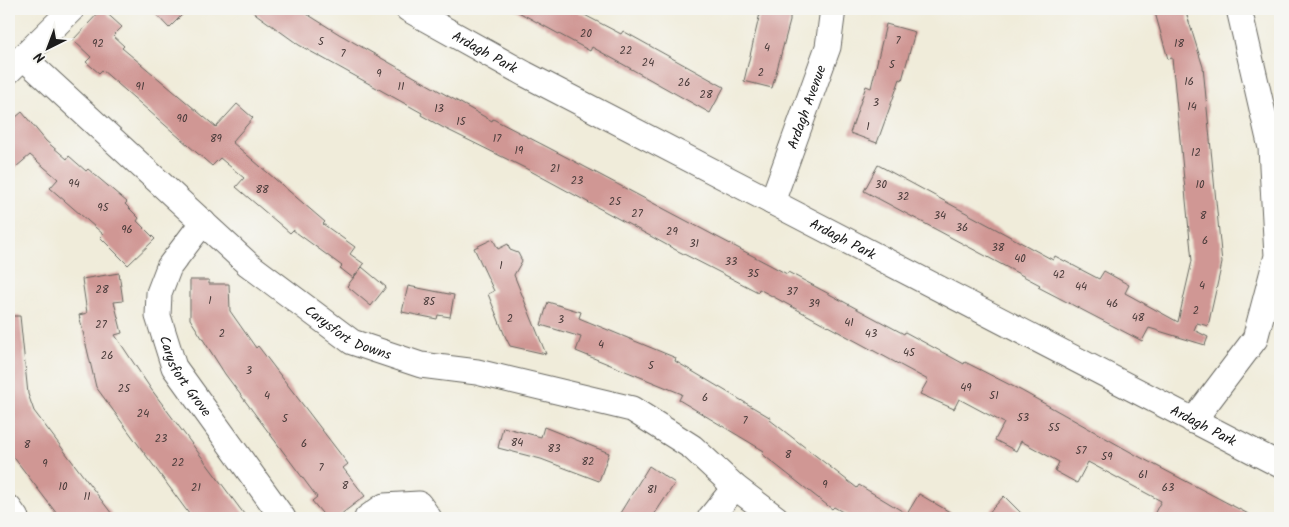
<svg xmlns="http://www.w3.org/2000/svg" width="1289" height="527" font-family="Kalam,sans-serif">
<rect width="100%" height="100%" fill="#f6f6f2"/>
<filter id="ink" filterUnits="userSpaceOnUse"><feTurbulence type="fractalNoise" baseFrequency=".02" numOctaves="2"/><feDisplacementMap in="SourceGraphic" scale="10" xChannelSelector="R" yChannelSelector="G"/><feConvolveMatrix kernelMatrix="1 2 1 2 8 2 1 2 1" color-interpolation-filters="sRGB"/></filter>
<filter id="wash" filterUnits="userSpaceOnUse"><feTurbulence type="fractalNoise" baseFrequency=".0096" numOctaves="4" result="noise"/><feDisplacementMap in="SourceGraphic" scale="20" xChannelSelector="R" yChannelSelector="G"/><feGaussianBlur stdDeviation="1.12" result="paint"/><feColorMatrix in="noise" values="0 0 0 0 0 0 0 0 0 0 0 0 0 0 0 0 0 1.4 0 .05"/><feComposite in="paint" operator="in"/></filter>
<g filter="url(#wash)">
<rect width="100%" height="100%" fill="#f0ecda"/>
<g id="blocks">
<path fill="#d09794" d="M102 9 122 27 113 36 124 46 122 48 216 127 237 104 253 118 232 142 325 222 323 224 355 247 350 254 364 264 353 278 340 268 342 266 293 230 290 233 236 187 244 178 220 158 212 166 102 70 99 73 86 62 91 57 73 40Z
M151 9H188L169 28Z
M249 9H299L339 34 492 121 493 119 551 149 787 274 788 272 904 334 905 332 964 364 965 362 1022 391 1136 455 1256 518H1152L1161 501 1088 462 1077 483 1055 471 1059 462 1021 441 1016 451 995 440 1004 423 959 399 954 409 920 394 928 380 759 289 758 292 676 250 525 168 442 127 421 115 422 113 299 45Z
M513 9H573L621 34 623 31 724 87 710 113 592 47 590 51Z
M761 9H790V21L772 88 744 81Z
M1154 9H1185L1203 67 1222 263 1208 326 1197 323 1194 330 1208 337 1205 345 1149 328 1142 341 1038 287 1040 285 864 191 878 165 1053 260 1055 256 1099 279 1104 271 1129 285 1125 293 1178 322 1192 261 1172 58 1168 59Z
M886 24 915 32 902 80 900 79 877 143 850 133 866 86 871 88Z
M22 112 46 141 67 159 69 156 86 171 88 169 127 202 125 204 139 218 137 221 155 239 128 265 100 237 103 234 50 188 58 179 30 155 9 173V123Z
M493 239 498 249 508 244 510 250 518 253 522 261 514 275 546 354 510 346 505 336 488 294 494 291 474 248Z
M362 267 386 287 371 306 347 286Z
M119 273 123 301 114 302 122 333 115 335 151 389 247 518H192L96 387 79 315 87 313 82 279Z
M190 280H209V284H229L230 311 256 348 258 346 348 464 343 468 365 496 336 518H326L312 501 317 497 225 374 190 319Z
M408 286 454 295 450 317 438 315 437 319 402 312Z
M548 302 581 312 579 318 676 358 675 361 771 418 770 420 857 488 859 485 907 514 919 494 960 518H853L834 507 832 509 762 454 764 451 679 400 682 394 576 351 581 337 541 325Z
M9 316H20L28 394 34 411 115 518H60L9 451Z
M503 427 541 437 544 427 609 453 599 481 541 459 498 448Z
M649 466 675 483 652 518H617Z
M1004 496 1026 518H984Z"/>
</g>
</g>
<g filter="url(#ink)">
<use href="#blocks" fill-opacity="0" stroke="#66655e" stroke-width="1"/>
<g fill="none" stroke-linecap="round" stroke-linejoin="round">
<g stroke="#66655e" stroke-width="27">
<g id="minor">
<path id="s1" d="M408 9 525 74 1280 465"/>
<path id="s2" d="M23 57 248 264 352 342 421 365 477 372 632 409 692 447 735 487 776 518"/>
<path d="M9 71 72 9"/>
<path id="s3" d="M772 202 828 47 833 9"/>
<path id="s4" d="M203 222 169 267 159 293 158 316 174 367 283 518"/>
<path d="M1193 421 1255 339 1277 256 1271 148 1239 9"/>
<path d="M9 508 16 518"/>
<path d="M367 518 384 506 419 504 429 518"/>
<path d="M710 518 735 487"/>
</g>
</g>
<use href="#minor" stroke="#fff" stroke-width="25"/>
</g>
</g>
<g text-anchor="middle" stroke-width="4" stroke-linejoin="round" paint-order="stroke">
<g font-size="11" fill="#493b3a">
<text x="586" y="37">20</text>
<text x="898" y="44">7</text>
<text x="321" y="45">5</text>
<text x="98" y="47">92</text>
<text x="1179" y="47">18</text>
<text x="767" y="51">4</text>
<text x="626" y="54">22</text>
<text x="343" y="57">7</text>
<text x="648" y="66">24</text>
<text x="892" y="68">5</text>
<text x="761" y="76">2</text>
<text x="379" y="77">9</text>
<text x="1189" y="85">16</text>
<text x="684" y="86">26</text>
<text x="140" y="90">91</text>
<text x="401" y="90">11</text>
<text x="706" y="98">28</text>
<text x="876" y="106">3</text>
<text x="1192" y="110">14</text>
<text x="439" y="112">13</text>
<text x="182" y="122">90</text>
<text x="461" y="125">15</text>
<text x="868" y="130">1</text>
<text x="216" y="142">89</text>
<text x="497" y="142">17</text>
<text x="519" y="154">19</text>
<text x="1196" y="156">12</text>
<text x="555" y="172">21</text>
<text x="577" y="184">23</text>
<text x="74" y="187">94</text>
<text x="881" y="188">30</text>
<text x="1200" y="188">10</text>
<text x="262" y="193">88</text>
<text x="903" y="200">32</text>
<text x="615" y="205">25</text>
<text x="103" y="211">95</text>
<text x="637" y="217">27</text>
<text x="940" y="219">34</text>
<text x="1203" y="219">8</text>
<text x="962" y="231">36</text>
<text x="127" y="233">96</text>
<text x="672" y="235">29</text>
<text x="1205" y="244">6</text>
<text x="694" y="247">31</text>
<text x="998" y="251">38</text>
<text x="1020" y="262">40</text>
<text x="731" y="265">33</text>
<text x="501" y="269">1</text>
<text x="753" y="277">35</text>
<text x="1059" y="278">42</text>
<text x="1202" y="289">4</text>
<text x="1081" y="290">44</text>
<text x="102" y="293">28</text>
<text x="792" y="295">37</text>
<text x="210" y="304">1</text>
<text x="429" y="305">85</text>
<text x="814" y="307">39</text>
<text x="1112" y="307">46</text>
<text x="1196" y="314">2</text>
<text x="1138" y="321">48</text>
<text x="510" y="322">2</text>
<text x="561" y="323">3</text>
<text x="849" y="326">41</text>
<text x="101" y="328">27</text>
<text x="222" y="337">2</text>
<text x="871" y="337">43</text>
<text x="601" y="348">4</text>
<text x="909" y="356">45</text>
<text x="107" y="359">26</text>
<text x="651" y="369">5</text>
<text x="249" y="374">3</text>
<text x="966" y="391">49</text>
<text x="124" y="392">25</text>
<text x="267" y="399">4</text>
<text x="994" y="399">51</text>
<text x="705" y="401">6</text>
<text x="143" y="417">24</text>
<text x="1023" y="421">53</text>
<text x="285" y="422">5</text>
<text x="745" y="424">7</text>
<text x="1054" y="431">55</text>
<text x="161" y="442">23</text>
<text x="517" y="446">84</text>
<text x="304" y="447">6</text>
<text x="27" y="448">8</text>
<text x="554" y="452">83</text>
<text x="1081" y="454">57</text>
<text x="788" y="458">8</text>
<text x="1107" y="460">59</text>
<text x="588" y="465">82</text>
<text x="178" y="466">22</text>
<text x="45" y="467">9</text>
<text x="321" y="471">7</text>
<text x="1143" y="478">61</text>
<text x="825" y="488">9</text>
<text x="345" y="489">8</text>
<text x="63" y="490">10</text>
<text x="196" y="491">21</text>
<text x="1168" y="491">63</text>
<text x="652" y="493">81</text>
<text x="87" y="500">11</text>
</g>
<g font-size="14" fill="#1c1c1c" stroke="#f6f6f2">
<text dy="5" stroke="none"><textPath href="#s1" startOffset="88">Ardagh Park</textPath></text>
<text dy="5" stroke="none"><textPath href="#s3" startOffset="101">Ardagh Avenue</textPath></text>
<text dy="5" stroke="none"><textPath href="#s1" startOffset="492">Ardagh Park</textPath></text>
<text dy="5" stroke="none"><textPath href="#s2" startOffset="428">Carysfort Downs</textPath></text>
<text dy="5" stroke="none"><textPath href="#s4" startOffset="174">Carysfort Grove</textPath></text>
<text dy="5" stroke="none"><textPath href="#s1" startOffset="898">Ardagh Park</textPath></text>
</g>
</g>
<rect width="1289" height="527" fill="none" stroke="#f6f6f2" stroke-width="30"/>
<g transform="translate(48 48) rotate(222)" stroke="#f6f6f2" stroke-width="4" paint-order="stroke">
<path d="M0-4L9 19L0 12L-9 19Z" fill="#1c1c1c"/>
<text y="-8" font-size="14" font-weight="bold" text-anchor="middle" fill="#1c1c1c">N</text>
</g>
</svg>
